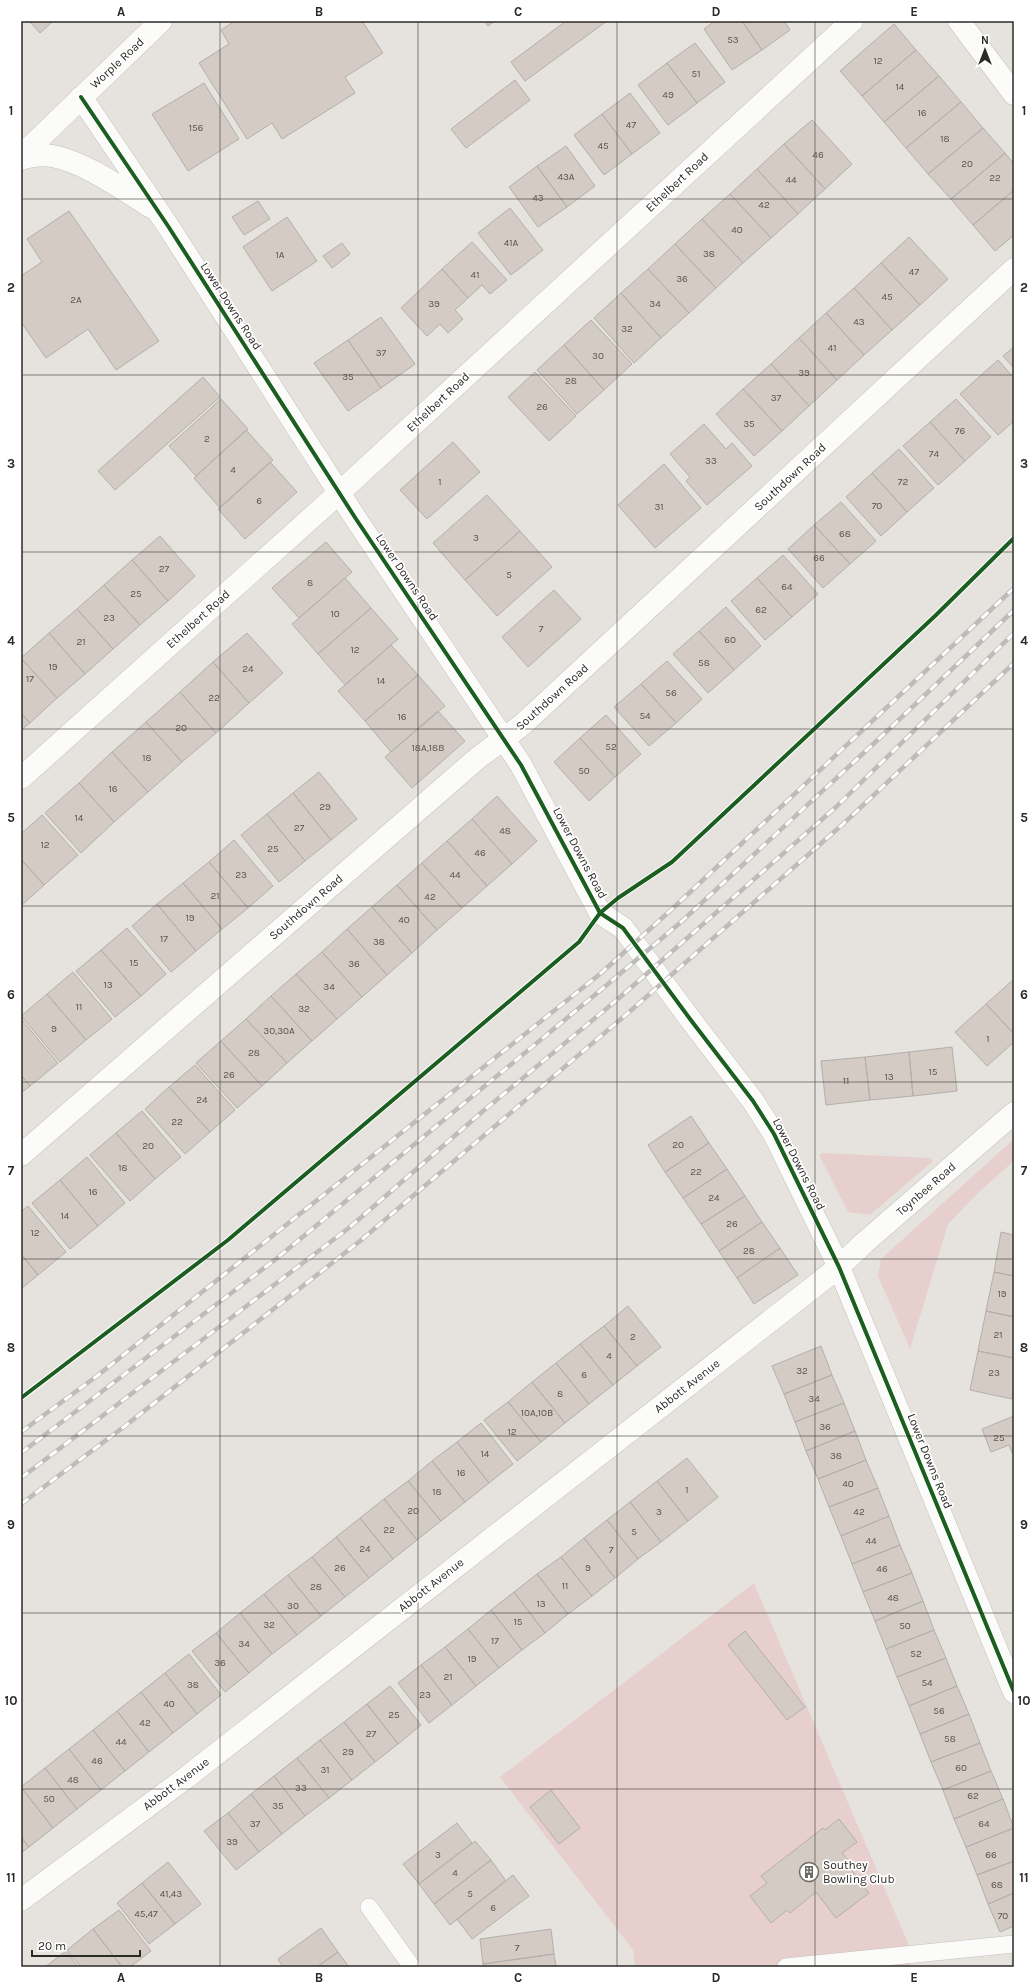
<svg xmlns="http://www.w3.org/2000/svg" width="1035" height="1988" font-family="Karla,sans-serif">
<rect width="100%" height="100%" fill="#e6e3de"/>
<path fill="#e7cfce" d="M1014 1139V1161L980 1191 948 1224 910 1349 878 1276 881 1259Z
M823 1153 930 1158 933 1161 870 1215 848 1212 819 1155Z
M754 1583 908 1943 911 1967H635L633 1950 500 1777Z"/>
<path fill="#d4cbc4" stroke="#b2afac" d="M29 21H53L40 33Z
M235 21H362L383 53 345 77 355 93 282 139 272 123 247 139 199 63 229 44 221 30Z
M484 21H495L488 26Z
M566 21H607L525 81 511 62Z
M715 21H742L762 50 732 70 704 29Z
M742 21H784L790 30 762 50Z
M894 24 916 50 862 96 840 71Z
M695 43 725 82 697 103 667 63Z
M916 50 939 76 884 122 862 96Z
M667 63 697 103 668 125 638 85Z
M939 76 961 102 906 148 884 122Z
M515 80 530 100 466 148 451 129Z
M204 83 239 139 188 171 152 114Z
M630 93 660 133 632 154 602 114Z
M961 102 983 128 928 174 906 148Z
M602 114 632 154 604 175 574 135Z
M812 120 852 164 825 189 784 144Z
M983 128 1005 153 951 199 928 174Z
M784 144 825 189 798 214 757 169Z
M566 146 595 186 567 207 537 166Z
M1005 153 1014 164V190L973 225 951 199Z
M537 166 567 207 538 227 509 187Z
M757 169 798 214 771 238 730 194Z
M1014 190V235L995 251 973 225Z
M730 194 771 238 743 263 702 219Z
M258 201 270 219 244 235 232 217Z
M510 208 543 250 511 275 478 233Z
M69 211 159 341 116 370 88 329 46 358 21 322V276L42 262 27 239Z
M287 217 317 261 272 291 243 247Z
M702 219 743 263 716 288 675 244Z
M909 237 948 279 920 305 881 263Z
M472 242 507 280 490 294 482 285 468 298 442 269Z
M342 243 350 254 332 268 323 256Z
M675 244 716 288 689 313 648 269Z
M881 263 920 305 892 330 854 288Z
M442 269 468 298 455 310 463 319 448 333 440 324 427 336 401 308Z
M648 269 689 313 661 338 621 293Z
M854 288 892 330 864 355 826 313Z
M621 293 661 338 634 363 594 318Z
M826 313 864 355 837 380 799 338Z
M381 317 415 364 381 388 348 340Z
M591 320 632 364 604 390 564 345Z
M799 338 837 380 809 406 771 364Z
M348 340 381 388 348 411 314 363Z
M564 345 604 390 577 414 537 370Z
M1014 347V368L1003 356Z
M998 360 1014 378V421L998 435 960 394Z
M771 364 809 406 782 431 743 389Z
M535 372 576 416 549 441 508 397Z
M203 377 220 397 115 490 98 471Z
M743 389 782 431 754 456 716 414Z
M221 399 248 429 196 476 169 446Z
M956 399 991 437 965 461 930 422Z
M930 422 965 461 938 485 903 446Z
M704 424 726 449 732 443 752 466 707 505 686 481 690 477 670 454Z
M246 430 273 460 220 508 194 478Z
M453 442 480 472 427 519 400 490Z
M899 449 934 488 907 512 872 473Z
M270 462 297 492 245 539 218 509Z
M664 464 701 508 655 548 618 505Z
M872 473 907 512 881 536 846 497Z
M487 495 520 531 465 580 433 543Z
M841 502 876 541 850 564 814 525Z
M814 525 850 564 823 588 788 549Z
M520 531 552 567 497 616 465 580Z
M160 536 195 576 168 601 132 560Z
M326 542 352 572 299 618 272 588Z
M783 555 818 594 792 617 757 578Z
M132 560 168 601 140 625 104 585Z
M345 578 371 608 318 654 292 624Z
M757 578 792 617 765 640 731 601Z
M104 585 140 625 113 649 77 609Z
M554 590 581 619 528 667 502 637Z
M726 607 761 646 734 670 699 631Z
M371 608 398 639 345 685 318 654Z
M77 609 113 649 85 674 49 633Z
M699 631 734 670 708 693 673 654Z
M49 633 85 674 57 698 21 658Z
M247 633 283 673 249 703 213 662Z
M391 645 418 675 365 721 338 691Z
M21 658 57 698 30 723 21 713Z
M667 661 702 699 676 723 641 684Z
M213 662 249 703 216 733 180 692Z
M418 675 445 706 391 752 365 721Z
M641 684 676 723 649 746 614 707Z
M180 692 216 733 182 762 146 722Z
M438 711 465 741 412 788 385 757Z
M21 713 30 723 21 730Z
M606 715 641 754 615 777 580 738Z
M146 722 182 762 148 792 112 752Z
M580 738 615 777 589 801 554 762Z
M112 752 148 792 114 822 79 783Z
M319 772 357 819 331 840 293 793Z
M79 783 114 822 81 853 45 813Z
M293 793 331 840 305 861 267 814Z
M497 796 537 841 512 864 472 819Z
M267 814 305 861 279 882 241 835Z
M42 815 78 855 44 885 21 859V834Z
M472 819 512 864 487 886 447 841Z
M234 840 273 886 248 908 209 862Z
M447 841 487 886 462 908 422 863Z
M21 859 44 885 21 906Z
M209 862 248 908 222 929 183 883Z
M422 863 462 908 437 930 397 885Z
M183 883 222 929 196 951 157 904Z
M397 885 437 930 412 953 372 907Z
M157 904 196 951 171 972 132 926Z
M372 907 412 953 387 975 347 929Z
M127 928 166 974 141 996 101 950Z
M347 929 387 975 362 997 322 952Z
M101 950 141 996 115 1017 76 971Z
M322 952 362 997 337 1019 296 974Z
M73 972 112 1019 86 1040 47 994Z
M296 974 337 1019 312 1041 271 996Z
M1014 979V1034L986 1004Z
M47 994 86 1040 60 1062 21 1016Z
M271 996 312 1041 287 1063 246 1019Z
M986 1004 1014 1034V1042L987 1066 955 1032Z
M21 1019 58 1063 30 1086 21 1075Z
M246 1019 287 1063 262 1086 221 1041Z
M221 1041 262 1086 237 1108 196 1063Z
M952 1047 957 1091 913 1096 909 1052Z
M909 1052 913 1096 870 1100 865 1057Z
M865 1057 870 1100 826 1105 821 1061Z
M195 1065 235 1110 210 1132 169 1087Z
M21 1075 30 1086 21 1093Z
M169 1087 210 1132 185 1154 145 1109Z
M142 1111 181 1157 155 1179 116 1133Z
M691 1116 709 1143 665 1172 648 1145Z
M116 1133 155 1179 130 1201 90 1155Z
M709 1143 727 1169 683 1198 665 1172Z
M87 1157 125 1203 98 1226 60 1180Z
M727 1169 745 1196 701 1224 683 1198Z
M60 1180 98 1226 70 1249 32 1203Z
M745 1196 762 1222 719 1251 701 1224Z
M28 1206 66 1252 38 1275 21 1254V1212Z
M762 1222 780 1248 737 1278 719 1251Z
M1001 1232 1014 1235V1276L994 1272Z
M780 1248 798 1275 754 1304 737 1278Z
M21 1254 38 1275 21 1289Z
M994 1272 1014 1276V1317L986 1311Z
M628 1306 661 1347 637 1366 604 1326Z
M986 1311 1014 1317V1358L978 1351Z
M604 1326 637 1366 613 1385 580 1344Z
M580 1344 613 1385 589 1404 556 1363Z
M821 1346 832 1375 784 1394 772 1366Z
M978 1351 1014 1358V1386L1012 1399 970 1390Z
M556 1363 589 1404 565 1423 532 1382Z
M832 1375 844 1403 795 1422 784 1394Z
M532 1382 565 1423 541 1442 508 1402Z
M508 1402 541 1442 517 1461 484 1420Z
M844 1403 855 1431 806 1451 795 1422Z
M1014 1416V1452L1012 1453 1009 1445 991 1452 982 1429Z
M481 1423 513 1464 489 1483 457 1442Z
M855 1431 866 1460 818 1479 806 1451Z
M457 1442 489 1483 465 1502 432 1461Z
M687 1458 718 1497 688 1521 657 1481Z
M866 1460 878 1488 829 1507 818 1479Z
M432 1461 465 1502 441 1521 408 1481Z
M408 1481 441 1521 417 1540 384 1499Z
M657 1481 688 1521 661 1542 630 1502Z
M878 1488 889 1516 841 1536 829 1507Z
M384 1499 417 1540 393 1559 360 1518Z
M630 1502 661 1542 638 1559 607 1520Z
M889 1516 900 1545 852 1564 841 1536Z
M360 1518 393 1559 369 1578 336 1537Z
M607 1520 638 1559 615 1578 584 1538Z
M336 1537 369 1578 345 1597 312 1557Z
M584 1538 615 1578 592 1596 561 1557Z
M900 1545 912 1573 863 1592 852 1564Z
M312 1557 345 1597 321 1616 288 1575Z
M561 1557 592 1596 568 1614 537 1574Z
M912 1573 923 1601 875 1621 863 1592Z
M537 1574 568 1614 545 1633 514 1592Z
M288 1575 321 1616 297 1635 264 1594Z
M514 1592 545 1633 522 1650 491 1610Z
M264 1594 297 1635 272 1654 240 1613Z
M923 1601 934 1630 886 1649 875 1621Z
M491 1610 522 1650 499 1668 468 1629Z
M240 1613 272 1654 249 1673 216 1633Z
M468 1629 499 1668 476 1686 445 1647Z
M934 1630 946 1658 897 1677 886 1649Z
M745 1631 805 1707 787 1720 728 1645Z
M216 1633 249 1673 225 1692 192 1651Z
M445 1647 476 1686 452 1705 421 1665Z
M189 1654 221 1695 197 1714 165 1673Z
M946 1658 957 1686 909 1706 897 1677Z
M421 1665 452 1705 429 1723 398 1683Z
M165 1673 197 1714 173 1733 141 1692Z
M390 1686 421 1725 398 1744 367 1704Z
M957 1686 969 1714 920 1734 909 1706Z
M141 1692 173 1733 149 1752 117 1711Z
M367 1704 398 1744 375 1762 344 1722Z
M117 1711 149 1752 125 1771 93 1730Z
M969 1714 980 1743 931 1762 920 1734Z
M344 1722 375 1762 352 1780 320 1740Z
M93 1730 125 1771 101 1790 69 1749Z
M320 1740 352 1780 329 1798 297 1758Z
M980 1743 991 1771 943 1790 931 1762Z
M69 1749 101 1790 77 1809 45 1768Z
M297 1758 329 1798 305 1816 274 1776Z
M45 1768 77 1809 53 1828 21 1787Z
M991 1771 1003 1799 954 1819 943 1790Z
M274 1776 305 1816 282 1834 251 1794Z
M21 1787 53 1828 29 1847 21 1837Z
M551 1790 580 1828 559 1844 530 1807Z
M251 1794 282 1834 259 1852 228 1813Z
M1003 1799 1014 1828 966 1847 954 1819Z
M228 1813 259 1852 236 1870 204 1831Z
M839 1819 857 1842 842 1853 853 1866 850 1868 869 1893 836 1918 816 1892 790 1913 787 1910 771 1923 750 1896 767 1883 761 1876 823 1828 825 1830Z
M457 1823 472 1843 419 1884 403 1864Z
M1014 1828V1861L977 1875 966 1847Z
M21 1837 29 1847 21 1853Z
M475 1841 491 1860 434 1904 419 1884Z
M491 1860 506 1881 450 1925 434 1904Z
M1014 1861V1893L988 1904 977 1875Z
M168 1862 201 1904 175 1924 142 1883Z
M513 1875 529 1896 472 1939 457 1919Z
M142 1883 175 1924 149 1944 117 1903Z
M1014 1893V1926L1000 1932 988 1904Z
M119 1910 151 1951 130 1967H122L93 1929Z
M321 1928 338 1952 317 1967H283L278 1959Z
M93 1929 122 1967H81L67 1950Z
M551 1929 554 1954 483 1964 480 1939Z
M66 1951 78 1967H45Z
M338 1952 349 1967H317Z
M554 1954 556 1967H484L483 1964Z"/>
<g fill="none" stroke-linecap="round" stroke-linejoin="round">
<g stroke="#c4c1be" stroke-width="18">
<path id="lane" d="M369 1907 412 1967
M786 1967 1014 1944"/>
</g>
<g stroke="#c4c1be" stroke-width="23">
<path id="street" d="M959 21 1014 94
M21 778 339 493 852 21
M21 1155 479 757 522 725 1014 269
M21 1900 187 1777 839 1267 864 1243 1014 1113"/>
</g>
<g stroke="#c4c1be" stroke-width="23">
<path id="secondary" d="M81 97 168 226 356 519 521 765 600 913 623 928 690 1019 753 1101 774 1134 839 1267 1014 1692
M21 156 161 21
M21 159C31 156 41 154 52 156 83 161 124 190 151 207"/>
</g>
<use href="#lane" stroke="#fbfbfa" stroke-width="17"/>
<use href="#street" stroke="#fbfbfa" stroke-width="22"/>
<use href="#secondary" stroke="#fbfbfa" stroke-width="22"/>
<g stroke="#bcbcba" stroke-width="4.5">
<path id="rail" d="M21 1432 97 1376 600 974 671 910 1014 588
M21 1453 276 1259 608 984 681 922 883 735 1014 610
M21 1478 350 1227 482 1112 618 999 836 807 1014 633
M21 1504 125 1426 360 1241 628 1013 842 825 1014 663"/>
</g>
<use href="#rail" stroke="#fff" stroke-width="3" stroke-dasharray="9" stroke-linecap="butt"/>
<g stroke="#fff" stroke-width="6">
<path id="cycleway" d="M81 97 168 226 356 519 521 765 600 913 623 928 690 1019 753 1101 774 1134 839 1267 1014 1692
M21 1398 228 1240 579 942 600 913 618 898 672 862 935 616 1014 538"/>
</g>
<use href="#cycleway" stroke="#1b5e20" stroke-width="4"/>
</g>
<path fill="none" stroke="#2c2a27" stroke-width="1" stroke-opacity="0.55" d="M220 21V1967M418 21V1967M617 21V1967M815 21V1967M21 199H1014M21 375H1014M21 552H1014M21 729H1014M21 906H1014M21 1082H1014M21 1259H1014M21 1436H1014M21 1613H1014M21 1789H1014"/>
<defs>
<g id="building-ring" transform="scale(1)"><circle r="9.5" fill="#fff" stroke="#6d6b67" stroke-width="1.5"/><path d="M-4-6H4V6H1V3H-1V6H-4ZM-2.5-4.3h1.7v1.8h-1.7ZM.8-4.3h1.7v1.8H.8ZM-2.5-1h1.7V.8h-1.7ZM.8-1h1.7V.8H.8Z" fill="#6d6b67"/></g>
</defs>
<g fill-rule="evenodd">
<use href="#building-ring" x="809" y="1872"/>
</g>
<g text-anchor="middle" stroke-width="3.5" stroke-linejoin="round" paint-order="stroke">
<g font-size="10" fill="#595551">
<text x="733" y="43">53</text>
<text x="878" y="64">12</text>
<text x="696" y="77">51</text>
<text x="900" y="90">14</text>
<text x="668" y="98">49</text>
<text x="922" y="116">16</text>
<text x="631" y="128">47</text>
<text x="196" y="131">156</text>
<text x="945" y="142">18</text>
<text x="603" y="149">45</text>
<text x="818" y="158">46</text>
<text x="967" y="167">20</text>
<text x="566" y="180">43A</text>
<text x="995" y="181">22</text>
<text x="791" y="183">44</text>
<text x="538" y="201">43</text>
<text x="764" y="208">42</text>
<text x="737" y="233">40</text>
<text x="511" y="246">41A</text>
<text x="709" y="257">38</text>
<text x="280" y="258">1A</text>
<text x="914" y="275">47</text>
<text x="475" y="278">41</text>
<text x="682" y="282">36</text>
<text x="887" y="300">45</text>
<text x="76" y="303">2A</text>
<text x="434" y="307">39</text>
<text x="655" y="307">34</text>
<text x="859" y="325">43</text>
<text x="627" y="332">32</text>
<text x="832" y="351">41</text>
<text x="381" y="356">37</text>
<text x="598" y="359">30</text>
<text x="804" y="376">39</text>
<text x="348" y="380">35</text>
<text x="571" y="384">28</text>
<text x="776" y="401">37</text>
<text x="542" y="410">26</text>
<text x="749" y="427">35</text>
<text x="960" y="434">76</text>
<text x="207" y="442">2</text>
<text x="934" y="457">74</text>
<text x="711" y="464">33</text>
<text x="233" y="473">4</text>
<text x="440" y="485">1</text>
<text x="903" y="485">72</text>
<text x="259" y="504">6</text>
<text x="877" y="509">70</text>
<text x="659" y="510">31</text>
<text x="845" y="537">68</text>
<text x="476" y="541">3</text>
<text x="819" y="561">66</text>
<text x="164" y="572">27</text>
<text x="509" y="578">5</text>
<text x="310" y="586">8</text>
<text x="787" y="590">64</text>
<text x="136" y="597">25</text>
<text x="761" y="613">62</text>
<text x="335" y="617">10</text>
<text x="109" y="621">23</text>
<text x="541" y="632">7</text>
<text x="730" y="643">60</text>
<text x="81" y="645">21</text>
<text x="355" y="653">12</text>
<text x="704" y="666">58</text>
<text x="53" y="670">19</text>
<text x="248" y="672">24</text>
<text x="30" y="682">17</text>
<text x="381" y="684">14</text>
<text x="671" y="696">56</text>
<text x="214" y="701">22</text>
<text x="645" y="719">54</text>
<text x="402" y="720">16</text>
<text x="181" y="731">20</text>
<text x="611" y="750">52</text>
<text x="428" y="751">18A,18B</text>
<text x="147" y="761">18</text>
<text x="584" y="774">50</text>
<text x="113" y="792">16</text>
<text x="325" y="810">29</text>
<text x="79" y="821">14</text>
<text x="299" y="831">27</text>
<text x="505" y="834">48</text>
<text x="45" y="848">12</text>
<text x="273" y="852">25</text>
<text x="480" y="856">46</text>
<text x="241" y="878">23</text>
<text x="455" y="878">44</text>
<text x="215" y="899">21</text>
<text x="430" y="900">42</text>
<text x="190" y="921">19</text>
<text x="404" y="923">40</text>
<text x="164" y="942">17</text>
<text x="379" y="945">38</text>
<text x="134" y="966">15</text>
<text x="354" y="967">36</text>
<text x="108" y="988">13</text>
<text x="329" y="990">34</text>
<text x="79" y="1010">11</text>
<text x="304" y="1012">32</text>
<text x="54" y="1032">9</text>
<text x="279" y="1034">30,30A</text>
<text x="988" y="1042">1</text>
<text x="254" y="1056">28</text>
<text x="933" y="1075">15</text>
<text x="229" y="1078">26</text>
<text x="889" y="1080">13</text>
<text x="846" y="1084">11</text>
<text x="202" y="1103">24</text>
<text x="177" y="1125">22</text>
<text x="678" y="1148">20</text>
<text x="148" y="1149">20</text>
<text x="123" y="1171">18</text>
<text x="696" y="1175">22</text>
<text x="93" y="1195">16</text>
<text x="714" y="1201">24</text>
<text x="65" y="1219">14</text>
<text x="732" y="1227">26</text>
<text x="35" y="1236">12</text>
<text x="749" y="1254">28</text>
<text x="1002" y="1297">19</text>
<text x="998" y="1338">21</text>
<text x="633" y="1340">2</text>
<text x="609" y="1359">4</text>
<text x="802" y="1374">32</text>
<text x="994" y="1376">23</text>
<text x="584" y="1378">6</text>
<text x="560" y="1397">8</text>
<text x="814" y="1402">34</text>
<text x="537" y="1416">10A,10B</text>
<text x="825" y="1430">36</text>
<text x="512" y="1435">12</text>
<text x="999" y="1441">25</text>
<text x="485" y="1457">14</text>
<text x="836" y="1459">38</text>
<text x="461" y="1476">16</text>
<text x="848" y="1487">40</text>
<text x="687" y="1493">1</text>
<text x="437" y="1495">18</text>
<text x="413" y="1514">20</text>
<text x="659" y="1515">3</text>
<text x="859" y="1515">42</text>
<text x="389" y="1533">22</text>
<text x="634" y="1535">5</text>
<text x="871" y="1544">44</text>
<text x="365" y="1552">24</text>
<text x="611" y="1553">7</text>
<text x="340" y="1571">26</text>
<text x="588" y="1571">9</text>
<text x="882" y="1572">46</text>
<text x="565" y="1589">11</text>
<text x="316" y="1590">28</text>
<text x="893" y="1601">48</text>
<text x="541" y="1607">13</text>
<text x="293" y="1609">30</text>
<text x="518" y="1625">15</text>
<text x="269" y="1628">32</text>
<text x="905" y="1629">50</text>
<text x="495" y="1644">17</text>
<text x="244" y="1647">34</text>
<text x="916" y="1657">52</text>
<text x="472" y="1662">19</text>
<text x="220" y="1666">36</text>
<text x="448" y="1680">21</text>
<text x="927" y="1686">54</text>
<text x="193" y="1688">38</text>
<text x="425" y="1698">23</text>
<text x="169" y="1707">40</text>
<text x="939" y="1714">56</text>
<text x="394" y="1718">25</text>
<text x="145" y="1726">42</text>
<text x="371" y="1737">27</text>
<text x="950" y="1742">58</text>
<text x="121" y="1745">44</text>
<text x="348" y="1755">29</text>
<text x="97" y="1764">46</text>
<text x="961" y="1771">60</text>
<text x="325" y="1773">31</text>
<text x="73" y="1783">48</text>
<text x="301" y="1791">33</text>
<text x="973" y="1799">62</text>
<text x="49" y="1802">50</text>
<text x="278" y="1809">35</text>
<text x="255" y="1827">37</text>
<text x="984" y="1827">64</text>
<text x="232" y="1845">39</text>
<text x="438" y="1858">3</text>
<text x="991" y="1858">66</text>
<text x="455" y="1876">4</text>
<text x="997" y="1888">68</text>
<text x="171" y="1897">41,43</text>
<text x="470" y="1897">5</text>
<text x="493" y="1911">6</text>
<text x="146" y="1917">45,47</text>
<text x="1003" y="1919">70</text>
<text x="517" y="1951">7</text>
</g>
<g font-size="12" fill="#2c2a27" stroke="#fff">
<text transform="translate(117 63) rotate(-43)" y="4">Worple Road</text>
<text transform="translate(677 182) rotate(-43)" y="4">Ethelbert Road</text>
<text transform="translate(231 306) rotate(57)" y="4">Lower Downs Road</text>
<text transform="translate(438 402) rotate(-43)" y="4">Ethelbert Road</text>
<text transform="translate(790 477) rotate(-43)" y="4">Southdown Road</text>
<text transform="translate(407 577) rotate(56)" y="4">Lower Downs Road</text>
<text transform="translate(198 619) rotate(-42)" y="4">Ethelbert Road</text>
<text transform="translate(552 697) rotate(-42)" y="4">Southdown Road</text>
<text transform="translate(580 853) rotate(62)" y="4">Lower Downs Road</text>
<text transform="translate(306 907) rotate(-41)" y="4">Southdown Road</text>
<text transform="translate(799 1164) rotate(63)" y="4">Lower Downs Road</text>
<text transform="translate(926 1189) rotate(-41)" y="4">Toynbee Road</text>
<text transform="translate(687 1386) rotate(-38)" y="4">Abbott Avenue</text>
<text transform="translate(930 1461) rotate(68)" y="4">Lower Downs Road</text>
<text transform="translate(431 1585) rotate(-38)" y="4">Abbott Avenue</text>
<text transform="translate(176 1784) rotate(-37)" y="4">Abbott Avenue</text>
</g>
<g font-size="12" fill="#2c2a27" stroke="#fff" text-anchor="start">
<text x="823" y="1869">Southey<tspan x="823" dy="14">Bowling Club</tspan></text>
</g>
</g>
<rect width="1035" height="1988" fill="none" stroke="#ffffff" stroke-width="44"/>
<g transform="translate(985 50)" stroke="#ffffff" stroke-width="3" paint-order="stroke">
<path d="M0-3L7 15L0 10L-7 15Z" fill="#2c2a27"/>
<text y="-6" font-size="11" font-weight="bold" text-anchor="middle" fill="#2c2a27">N</text>
</g>
<path d="M32 1950v6h108v-6" fill="none" stroke="#2c2a27" stroke-width="2"/>
<text x="38" y="1950" font-size="12" fill="#2c2a27" stroke="#ffffff" stroke-width="3" paint-order="stroke">20 m</text>
<rect x="22" y="22" width="991" height="1944" fill="none" stroke="#2c2a27" stroke-width="1.5"/>
<g font-size="13" text-anchor="middle" font-weight="bold" fill="#2c2a27">
<text x="121" y="16">A</text>
<text x="319" y="16">B</text>
<text x="518" y="16">C</text>
<text x="716" y="16">D</text>
<text x="914" y="16">E</text>
<text x="11" y="115">1</text>
<text x="1024" y="115">1</text>
<text x="11" y="292">2</text>
<text x="1024" y="292">2</text>
<text x="11" y="468">3</text>
<text x="1024" y="468">3</text>
<text x="11" y="645">4</text>
<text x="1024" y="645">4</text>
<text x="11" y="822">5</text>
<text x="1024" y="822">5</text>
<text x="11" y="999">6</text>
<text x="1024" y="999">6</text>
<text x="11" y="1175">7</text>
<text x="1024" y="1175">7</text>
<text x="11" y="1352">8</text>
<text x="1024" y="1352">8</text>
<text x="11" y="1529">9</text>
<text x="1024" y="1529">9</text>
<text x="11" y="1705">10</text>
<text x="1024" y="1705">10</text>
<text x="11" y="1882">11</text>
<text x="1024" y="1882">11</text>
<text x="121" y="1982">A</text>
<text x="319" y="1982">B</text>
<text x="518" y="1982">C</text>
<text x="716" y="1982">D</text>
<text x="914" y="1982">E</text>
</g>
</svg>
